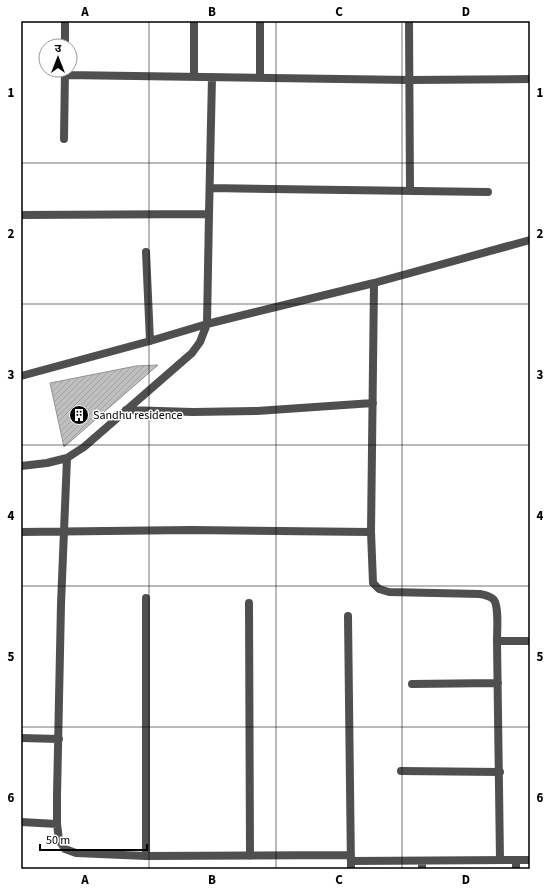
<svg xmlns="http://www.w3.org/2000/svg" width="551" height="890" font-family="'Source Sans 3','Noto Sans Devanagari',sans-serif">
<defs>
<pattern id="building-hatch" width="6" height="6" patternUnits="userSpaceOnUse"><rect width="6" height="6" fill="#bfbfbf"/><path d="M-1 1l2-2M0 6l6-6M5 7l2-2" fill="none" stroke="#a2a2a2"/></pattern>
</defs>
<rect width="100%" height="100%" fill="#fff"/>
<path fill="url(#building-hatch)" stroke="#939393" d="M158 365 64 447 50 383 136 366Z"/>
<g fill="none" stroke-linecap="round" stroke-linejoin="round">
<path stroke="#4f4f4f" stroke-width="8" d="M65 21V46
M194 21V77
M260 21V77
M409 21 410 191
M65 75 410 80 530 79
M64 139 65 70
M210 188 488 192
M209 214 212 77
M21 215 209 214 207 324 200 342 192 353 84 447 67 458 47 463 21 466
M146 252 150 341
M374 283 371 532 373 583 379 589 389 592 480 594C484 595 491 596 494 600 499 607 497 631 497 641L500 860
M21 376 150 341 207 324 374 283 530 240
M126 410 193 412 257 411 373 403
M67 458 61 604 57 796V824L59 840 65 849 76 853 146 856 351 855
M21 532 191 530 371 532
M146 598V856
M249 603 250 856
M348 616 351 869
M497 641H530
M412 684 498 683
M21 738 59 739
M401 771 500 772
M21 822 57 824
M516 860V869
M351 861 530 860
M422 861V869"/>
</g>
<path fill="none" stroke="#000" stroke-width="1" stroke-opacity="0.55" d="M149 21V869M276 21V869M402 21V869M21 163H530M21 304H530M21 445H530M21 586H530M21 727H530"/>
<defs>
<g id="building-disc" transform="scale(1)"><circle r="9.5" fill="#000" stroke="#fff"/><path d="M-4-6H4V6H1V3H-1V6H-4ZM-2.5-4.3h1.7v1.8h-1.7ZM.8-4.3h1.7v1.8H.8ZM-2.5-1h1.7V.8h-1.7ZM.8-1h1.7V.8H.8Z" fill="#fff"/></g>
</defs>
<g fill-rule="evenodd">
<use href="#building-disc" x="79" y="415"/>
</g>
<g text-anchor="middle" stroke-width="3" stroke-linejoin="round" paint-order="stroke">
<g font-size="12" fill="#000" stroke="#fff" text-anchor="start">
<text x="93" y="419">Sandhu residence</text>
</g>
</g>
<rect width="551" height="890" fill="none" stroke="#ffffff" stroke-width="44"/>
<g transform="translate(58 58)"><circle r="19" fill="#ffffff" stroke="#999999"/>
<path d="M0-3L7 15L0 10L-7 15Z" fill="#000000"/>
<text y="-6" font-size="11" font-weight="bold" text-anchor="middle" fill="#000000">उ</text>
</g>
<path d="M40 844v6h107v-6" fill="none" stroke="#000000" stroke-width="2"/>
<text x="46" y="844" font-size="12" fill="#000000" stroke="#ffffff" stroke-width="3" paint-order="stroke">50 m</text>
<rect x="22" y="22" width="507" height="846" fill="none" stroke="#000" stroke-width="1.5"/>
<g font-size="13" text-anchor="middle" font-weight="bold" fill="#000">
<text x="85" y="16">A</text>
<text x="212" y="16">B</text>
<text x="339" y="16">C</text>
<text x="466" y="16">D</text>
<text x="11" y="97">1</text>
<text x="540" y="97">1</text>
<text x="11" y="238">2</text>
<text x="540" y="238">2</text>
<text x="11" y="379">3</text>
<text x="540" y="379">3</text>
<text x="11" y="520">4</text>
<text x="540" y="520">4</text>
<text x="11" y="661">5</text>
<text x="540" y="661">5</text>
<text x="11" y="802">6</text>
<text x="540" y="802">6</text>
<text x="85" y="884">A</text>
<text x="212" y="884">B</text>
<text x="339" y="884">C</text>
<text x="466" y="884">D</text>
</g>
</svg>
